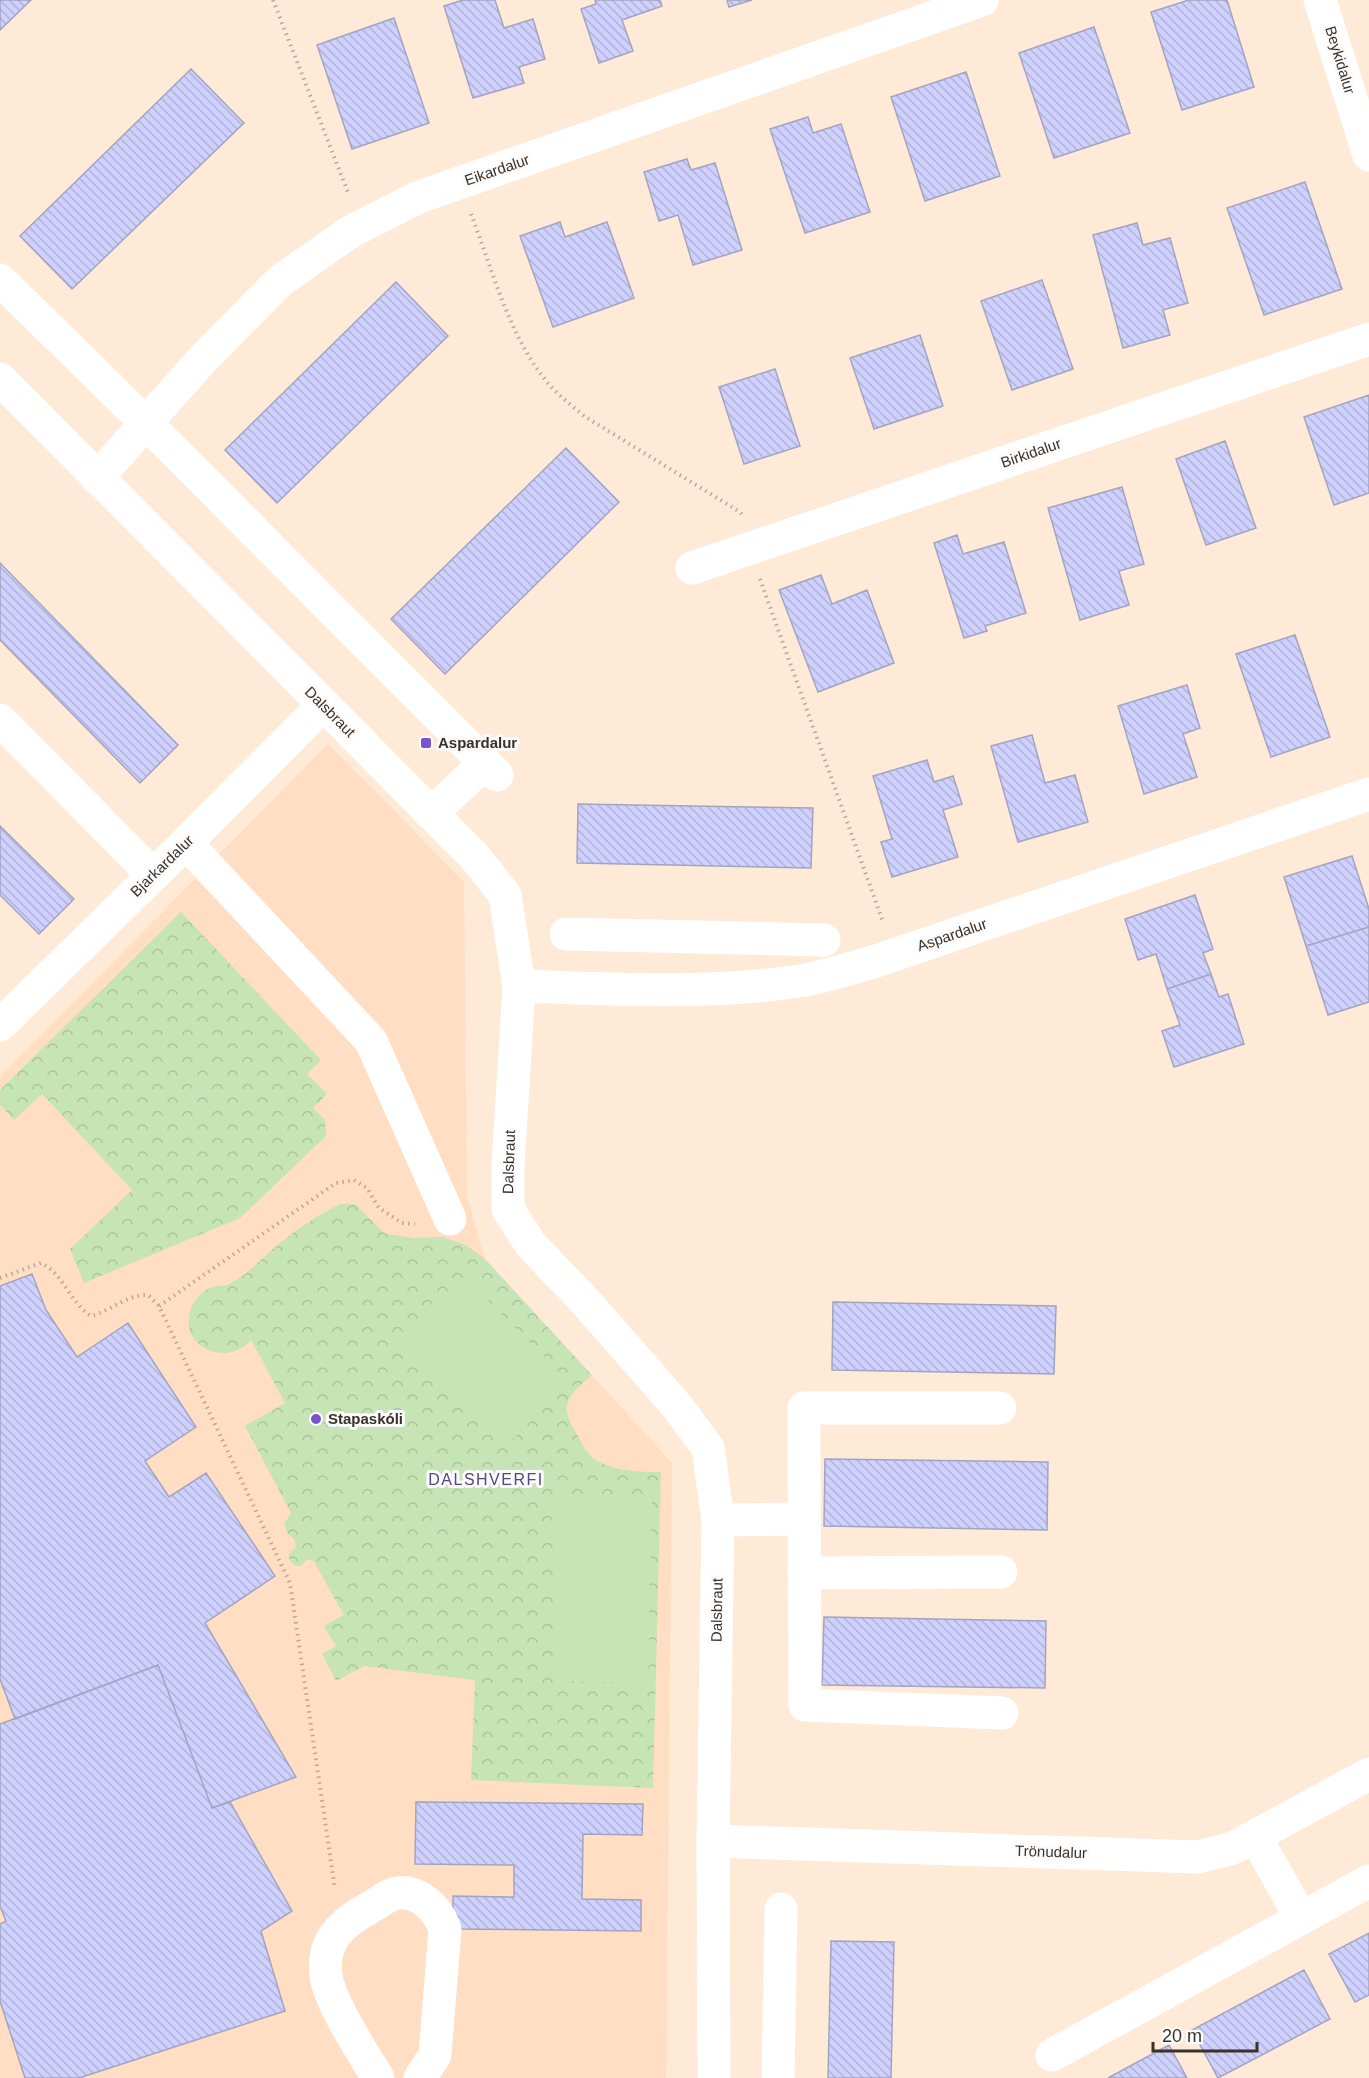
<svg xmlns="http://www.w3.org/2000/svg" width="1369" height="2078" font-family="Arial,sans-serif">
<defs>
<pattern id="forest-crowns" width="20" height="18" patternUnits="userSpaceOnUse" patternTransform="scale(1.5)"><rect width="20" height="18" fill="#c6e4b5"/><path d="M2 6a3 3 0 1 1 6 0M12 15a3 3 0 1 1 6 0" fill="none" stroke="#abc49c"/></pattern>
<pattern id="building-back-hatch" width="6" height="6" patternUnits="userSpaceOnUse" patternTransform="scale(1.5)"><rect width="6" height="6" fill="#ced0fd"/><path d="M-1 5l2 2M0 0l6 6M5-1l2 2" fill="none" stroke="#b2b3d9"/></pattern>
</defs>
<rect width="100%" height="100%" fill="#ffead8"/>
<path fill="#ffdec3" d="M328 744 464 882 467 1197 485 1259 672 1463 666 2078H0V1077Z"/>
<path fill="url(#forest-crowns)" d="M181 912 321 1060 307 1074 327 1094 313 1108 325 1120 326 1136 240 1218 84 1283 70 1249 132 1190 42 1094 14 1120 0 1105V1090Z
M340 1204H355L384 1233 412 1238 443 1237 466 1245 485 1259 592 1375C566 1398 558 1404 578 1436 582 1443 587 1455 594 1459 613 1471 639 1472 661 1472L653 1788 471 1780 475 1680 364 1666 336 1681 322 1654 336 1646 324 1626 344 1615 313 1560H307L300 1566C292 1566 288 1561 289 1554L296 1547 294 1539 287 1533 284 1524 291 1513 245 1426 285 1403 251 1340C224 1370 175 1344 192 1306 196 1296 206 1288 216 1286 221 1285 225 1287 229 1284 248 1275 263 1257 279 1244 298 1228 318 1215 340 1204Z"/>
<path fill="#c6e4b5" d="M464 1276 570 1383 504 1448 399 1341Z
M557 1498 652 1500 648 1683 553 1681Z"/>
<path fill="url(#building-back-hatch)" stroke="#a2a4c0" stroke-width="1.5" d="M0 0H31L0 30Z
M463 0H495L504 28 533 19 545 59 519 67 524 83 473 98 444 6Z
M595 0H660L662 6 622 20 633 51 599 63 581 9 596 4Z
M727 0H752L729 7Z
M1189 0H1227L1254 87 1182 110 1151 12Z
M394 18 429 123 352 149 317 45Z
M1094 27 1130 133 1054 158 1019 53Z
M191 69 244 123 72 289 20 236Z
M966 72 1000 176 925 201 891 97Z
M808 117 813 133 841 124 870 212 805 233 770 129Z
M687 159 691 170 715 163 742 250 693 265 678 215 659 221 644 172Z
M1305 182 1342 289 1264 315 1227 208Z
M560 222 565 237 607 222 634 298 553 327 520 236Z
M1137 223 1143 245 1170 238 1188 303 1163 310 1170 335 1123 348 1093 235Z
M1042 280 1073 369 1012 390 981 301Z
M396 282 448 336 277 503 225 450Z
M920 335 943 406 874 429 850 358Z
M775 369 800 446 744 464 719 387Z
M1369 395V493L1334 505 1304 417Z
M1225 441 1256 528 1206 545 1176 459Z
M566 448 619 502 445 674 391 619Z
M1122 487 1144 564 1119 571 1129 605 1080 620 1048 508Z
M957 535 963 554 1004 542 1026 613 985 626 987 631 964 638 934 543Z
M0 563 178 745 140 783 0 640Z
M821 575 832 604 867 590 894 663 818 692 779 590Z
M1295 635 1330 737 1271 757 1236 654Z
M1187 685 1200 728 1183 734 1197 777 1144 794 1118 706Z
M1032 735 1045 783 1075 775 1088 822 1018 842 991 746Z
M927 760 934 782 953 776 962 804 943 810 958 857 892 877 881 842 892 839 873 776Z
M578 804 813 808 811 868 577 863Z
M0 826 74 899 39 934 0 895Z
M1352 856 1369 909V927L1306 946 1284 877Z
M1195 895 1213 949 1203 953 1211 974 1167 989 1156 954 1138 960 1125 919Z
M1369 927V1002L1328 1015 1306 946Z
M1211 974 1219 997 1228 994 1244 1044 1174 1067 1162 1031 1180 1025 1167 989Z
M32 1274 46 1310 77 1357 128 1323 196 1427 145 1461 169 1497 206 1473 275 1576 205 1623 296 1777 212 1808 158 1665 15 1719 0 1679V1286Z
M833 1302 1056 1306 1054 1374 832 1370Z
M825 1459 1048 1462 1047 1530 824 1526Z
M824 1617 1046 1621 1045 1688 822 1685Z
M158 1665 212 1808 230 1802 292 1911 261 1931 285 2011 79 2078H25L0 2001V1924L6 1921 0 1906V1724Z
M416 1802 643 1804 642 1835 583 1834 582 1899 641 1900V1931L453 1929V1896L514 1897V1865L415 1864Z
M1369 1933V1995L1355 2002 1329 1954Z
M831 1941 894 1942 891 2078H828Z
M1304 1970 1330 2019 1218 2078 1192 2030Z
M1169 2045 1187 2078H1108Z"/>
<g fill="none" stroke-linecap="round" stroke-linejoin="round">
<path stroke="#b9a89a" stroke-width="4" stroke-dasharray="1.5 4.5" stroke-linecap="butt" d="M273 0 349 195
M471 214C491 266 509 335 544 378 555 393 570 404 584 416L740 512 743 516
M760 579 883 922
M0 1278 41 1263C64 1274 70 1303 91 1316 111 1311 127 1294 148 1295L159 1306 290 1583 335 1889
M159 1306 336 1183 354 1180 367 1188 379 1208 402 1223 415 1224"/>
<path stroke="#fff" stroke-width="33" d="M1320 0 1369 155
M0 280 146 423 497 775
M0 379 474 856 505 895 519 986 508 1166V1209L531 1245 583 1299 677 1406 708 1448 718 1520 713 1841 714 2078
M97 478 201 361 280 281 350 232 419 197 982 0
M692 568 1369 339
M0 720 153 875
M431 814 485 763
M186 843 371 1041 450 1219
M566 934 824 940
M519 986C612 989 707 995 800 981 825 977 851 968 876 961L1369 794
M0 1025 186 843 323 705
M1000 1408H804L805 1705 1002 1713
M718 1520 804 1519
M804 1573 1001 1572
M1255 1836 1301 1918
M713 1841 1198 1857 1233 1848 1369 1774
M1052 2055 1369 1881
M378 2078C363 2053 330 2003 326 1976 321 1941 342 1923 369 1908 377 1904 385 1897 393 1894 417 1887 438 1909 445 1929L435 2055 420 2078
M778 2078 781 1909"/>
</g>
<g fill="#7a54cd" stroke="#fbfbfb" stroke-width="2">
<rect x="420" y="737" width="12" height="12" rx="3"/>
<circle cx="316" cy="1419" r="6"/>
</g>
<g text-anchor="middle" stroke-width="6" stroke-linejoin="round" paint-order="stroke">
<g font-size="15" fill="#3b3129" stroke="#fbfbfb">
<text transform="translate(1340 60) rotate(73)" y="5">Beykidalur</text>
<text transform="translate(497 170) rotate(-19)" y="5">Eikardalur</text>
<text transform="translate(1031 453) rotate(-19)" y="5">Birkidalur</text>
<text transform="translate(330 712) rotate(45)" y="5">Dalsbraut</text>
<text transform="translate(162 866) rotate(-44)" y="5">Bjarkardalur</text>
<text transform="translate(952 935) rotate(-19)" y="5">Aspardalur</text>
<text transform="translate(509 1162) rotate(-88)" y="5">Dalsbraut</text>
<text transform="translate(717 1610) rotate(-89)" y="5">Dalsbraut</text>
<text transform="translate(1051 1852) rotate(2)" y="5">Trönudalur</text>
</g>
<g font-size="15" font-weight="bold" fill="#3b3129" stroke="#fbfbfb" text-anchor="start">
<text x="438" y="748">Aspardalur</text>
<text x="328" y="1424">Stapaskóli</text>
</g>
<g font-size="16" letter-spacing="1.5" fill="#564684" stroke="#fbfbfb">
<text x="486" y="1485">DALSHVERFI</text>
</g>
</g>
<path d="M1153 2042v9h104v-9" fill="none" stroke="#3b3129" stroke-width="3"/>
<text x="1162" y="2042" font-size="18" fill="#3b3129" stroke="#fbfbfb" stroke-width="4.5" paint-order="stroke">20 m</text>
</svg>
